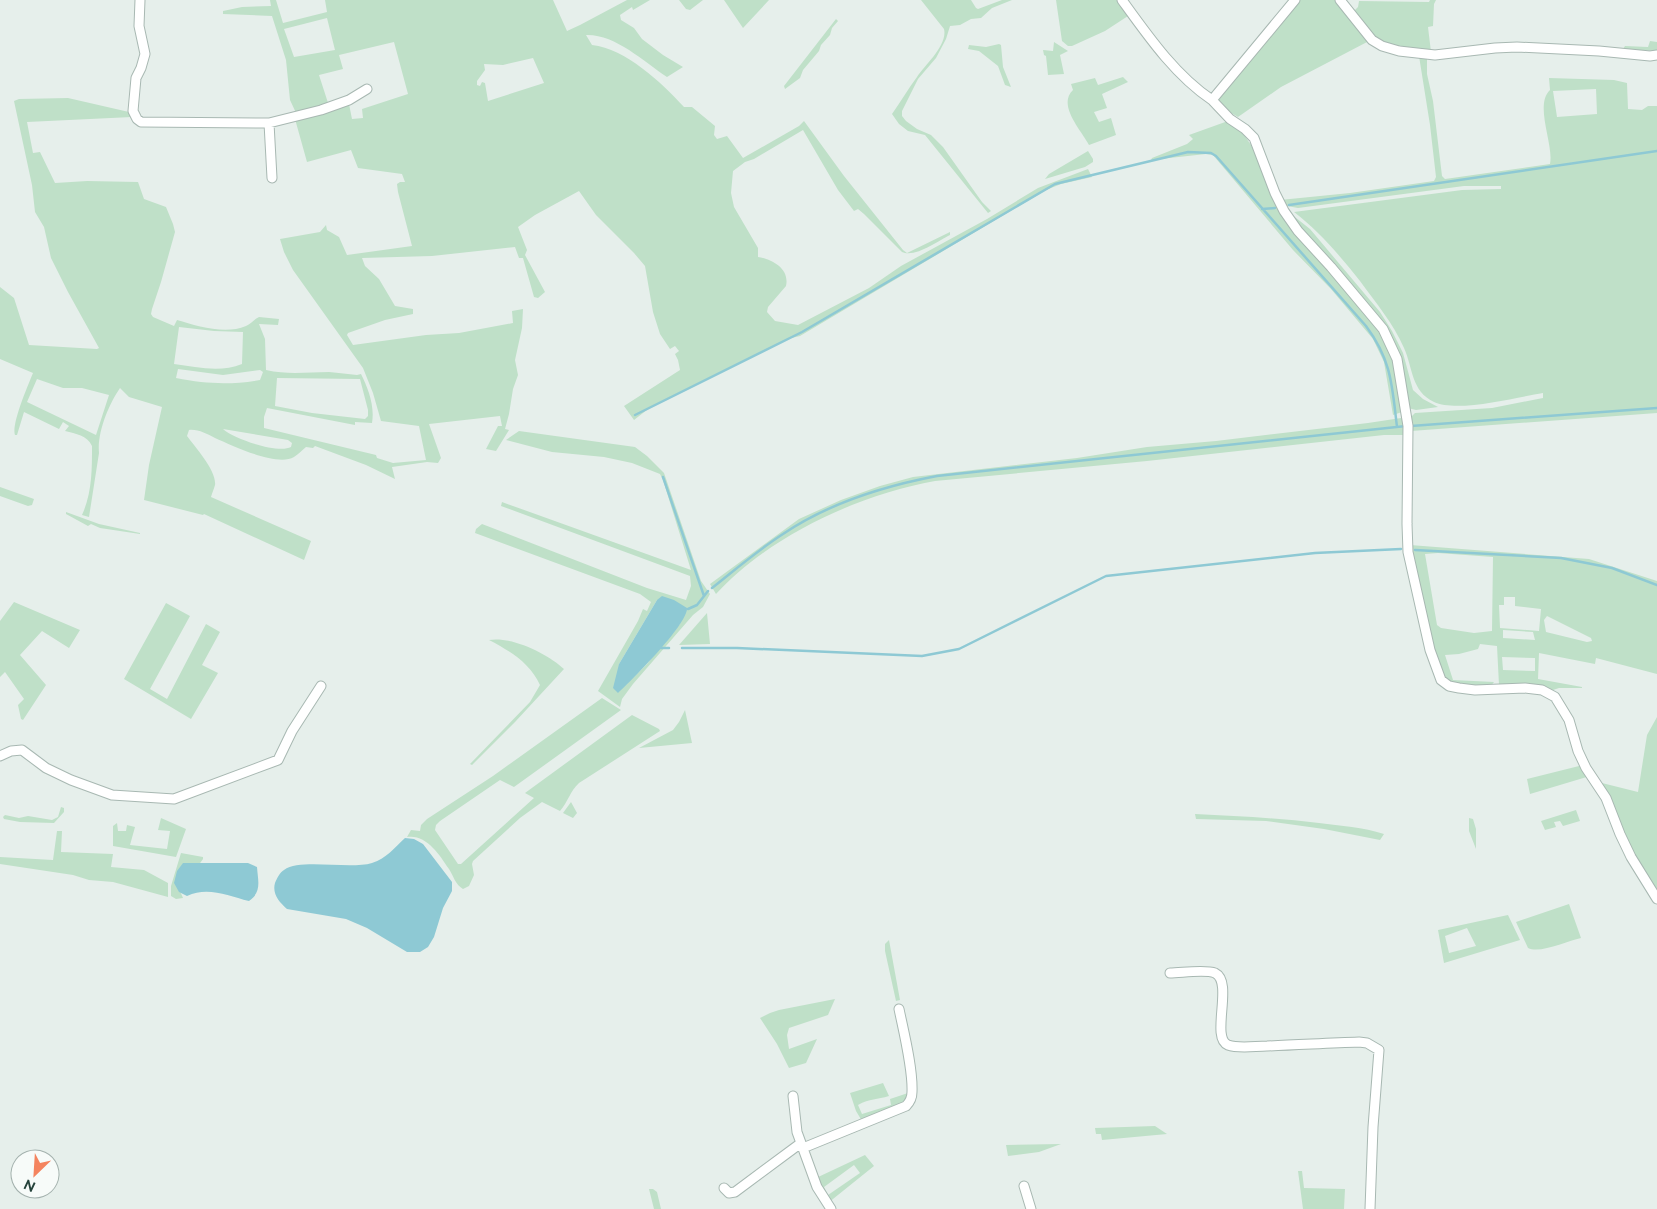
<svg xmlns="http://www.w3.org/2000/svg" width="1657" height="1209" font-family="Raleway,sans-serif">
<rect width="100%" height="100%" fill="#e6efeb"/>
<path fill="#bfe0c8" fill-rule="evenodd" d="M270 0H276L283 23 327 12 325 0H553L567 31 580 25 627 0H650L633 10 632 7 620 15 621 20 634 28 642 39 663 55 683 67 667 77C643 61 615 34 586 35L592 45C626 49 661 82 684 107H692L715 126 714 135 717 139 727 136 743 158 799 126 804 121 844 176 903 250 907 253 950 232V235C938 241 915 258 902 252L864 214 858 209 854 211 838 190 803 130 754 159 745 162 733 171 731 193 734 207 758 248V257C771 259 790 268 786 286L768 307 767 312 775 321 798 325 869 288 901 266 987 219 1038 188 1088 169 1092 177 1061 184 1046 190 800 336 787 339 652 406 634 420 624 406 680 370 678 360 675 354 679 351 675 346 670 349 660 334 653 312 645 266 634 253 596 215 579 191 535 215 518 227 527 250 525 255 545 292 538 298 534 297 523 258H519L515 247 432 256 362 258 365 266 379 279 395 306 413 309V314L385 320 348 333 347 335 353 345 426 335 459 333 513 323 512 311 523 309 522 328 515 360 518 375 513 389 509 414 505 429 509 430 496 451 486 449 498 426H502L500 416 429 424 441 458 438 463 427 462 392 467 395 479 366 465 315 446 313 448 306 447C302 450 299 454 294 457 277 467 233 446 215 438 207 434 198 429 189 430L187 436C195 447 217 471 215 485 214 489 212 493 211 497L311 541 304 560 204 514 203 515 144 500 149 465 162 407 129 397 120 388C109 404 97 432 99 453L89 517 82 515C92 493 92 470 92 446 87 435 76 434 65 431L69 426 63 422 59 429 24 412 17 435H15C11 425 28 385 33 373L0 359V287L14 298 29 345 97 349 99 348 68 292 51 258 44 227 35 212 32 185 14 101 19 99 68 98 129 112 132 117 27 122 33 153 40 152 55 183 87 181 138 182 144 199 166 207 173 224 175 232 161 282 152 309 151 314 153 317 174 326 177 320C197 326 225 335 246 326 251 324 254 319 259 317L279 319 278 325 259 324 265 339 266 370C288 375 308 372 329 372 339 373 348 374 357 375L361 374C368 388 375 406 372 423L355 422V425L267 408 264 417V428L376 455 377 458 393 463 426 460 419 426 381 421 373 393 363 368 293 270 284 252 280 239 320 232 326 225 327 230 339 237 347 255 412 246 398 192 397 184 400 182H405L402 174 358 168 351 150 307 162 295 119 349 104 352 119 363 118 362 109 408 94 394 42 339 55 343 69 319 75 329 106 297 115 290 100 286 60 272 16 223 14V11L242 7 271 6ZM327 18 335 50 294 57 284 29ZM533 58 544 83 488 101 485 83 482 82 480 86 477 85V81L485 70 484 64 503 65ZM179 327 214 331 243 332 242 364C220 373 197 367 174 364ZM178 369 223 375 260 370 263 372 260 380C230 385 207 384 176 378ZM277 378 360 379 368 410V416L365 419 312 413 275 406ZM37 379 63 388H82L109 395 96 435 27 402ZM223 429 288 440 292 443 291 447C278 454 234 439 223 429Z
M679 0H703L690 10 686 9Z
M724 0H769L743 28Z
M921 0H971L976 8 978 9 1002 0H1012L992 8 981 18 971 19 960 25 950 26 946 39 936 58 918 79 902 111V116L906 121 917 129 931 135 943 147 982 202 991 211 988 213 925 135 908 131 899 124 892 114C901 101 908 89 917 77 925 65 948 45 944 29Z
M1056 0H1118L1128 16 1105 31 1072 46H1068L1062 41Z
M1299 0H1337L1369 41 1281 87 1238 117 1223 108 1218 100Z
M1430 0H1436L1434 4 1433 26 1428 27 1431 52H1418L1379 42 1354 11 1358 7 1359 1 1429 2Z
M836 19 838 21 832 28 830 35 821 45 819 51 803 70 800 78 785 89 784 86Z
M1650 41 1657 42V51L1623 49 1625 46 1648 47Z
M1054 42 1068 51 1060 55 1064 74 1048 75 1046 56 1044 55 1043 50 1053 51Z
M999 44 1001 45 1003 67 1011 87 1005 85 998 66 979 51 968 49 969 45 986 47Z
M1419 56 1427 57V74L1433 101 1442 176 1445 179 1550 164C1554 144 1534 105 1550 90L1549 78 1614 80 1627 83 1628 109 1642 110 1648 106H1657V413L1411 431V417L1415 413 1492 408 1543 398V393C1517 397 1458 413 1434 402 1411 391 1413 368 1404 348 1393 323 1376 303 1360 281 1340 256 1320 232 1294 212L1462 190 1501 189V186H1464L1298 208 1287 206 1280 200 1350 193 1434 181 1436 177 1430 125ZM1596 89 1597 114 1557 117 1553 91Z
M1123 77 1128 82 1102 94 1107 108 1094 112 1099 122 1111 118 1116 135 1089 145C1081 130 1057 105 1073 90L1071 84 1095 78 1098 85Z
M1228 121 1242 132 1251 145 1277 203 1381 330 1395 359 1402 412 1393 415 1384 362 1373 339 1331 289 1293 250 1213 155 1206 154 1151 160 1152 158 1187 144 1193 139 1189 135Z
M1088 151 1093 159V162L1085 167 1045 179 1049 174Z
M1286 210 1310 229 1380 312 1392 331 1403 353 1413 390 1423 399 1438 407 1416 410 1408 408 1399 356Z
M1401 418 1405 420V435H1384L1147 461 935 481C858 495 769 536 716 594L710 584 799 519 841 500 880 486 913 477 1077 458 1147 447 1216 441 1368 423Z
M519 431 635 447 647 456 664 473 701 581 710 594 703 607 693 615 633 684 622 699 620 707 598 691 638 621 643 609 647 611 651 602 640 594 475 533 476 529 482 524 647 588 686 600 691 586 690 576 501 506 502 502 691 570 663 480 660 474 632 463 604 457 552 452 506 440ZM657 600 680 624 647 664 618 692 619 664Z
M0 487 34 499 32 505 28 506 0 496Z
M66 512 99 524 140 533V534L100 528 91 524 88 526 66 514Z
M1410 545 1589 559 1657 581V674L1596 658 1595 664 1539 653 1538 679 1582 687V688H1559L1553 690 1537 686 1499 685 1497 646 1480 644 1478 649 1459 654 1445 655 1453 680 1494 682 1490 687 1453 684 1446 679 1441 673 1436 661ZM1438 553 1493 557 1492 631 1474 633 1441 628 1437 625 1425 554ZM1504 597H1515V606L1541 609 1539 631 1500 628 1499 605H1504ZM1547 616 1591 638 1592 641 1587 642 1546 632 1544 620ZM1503 630 1533 632 1535 640 1503 638ZM1502 657 1535 658V671L1503 670Z
M14 602 80 630 69 648 42 631 20 655 46 685 23 720 21 719 18 705 24 699 5 672 0 677V621Z
M166 603 190 616 150 689 167 699 206 624 220 632 202 665 218 673 191 719 124 679Z
M707 613 710 644 679 645Z
M489 640C512 636 548 654 564 669L515 722 472 765 470 764 530 702 540 685C530 663 510 651 489 640Z
M602 698 621 710 514 787 500 780 440 821 436 825 435 830 458 864H461L534 798 525 793 632 715 659 729 660 731 579 783C570 791 568 802 560 811L542 802 520 818 473 861 472 864 474 875 469 886 463 889C455 884 454 877 449 869 439 854 426 834 407 837L411 830 420 831 421 825 427 819 493 776Z
M685 710 692 743 639 748 673 730 679 722Z
M1657 717V894L1636 861 1598 782 1638 792 1647 735Z
M1583 765 1590 776 1530 794 1527 779Z
M571 802 577 813 573 818 563 813Z
M61 807 64 808V812L54 823 20 822 4 819 3 817 5 815 19 818 28 816 52 820 58 817Z
M1576 810 1580 821 1563 826 1560 821 1554 822 1556 827 1545 830 1541 821Z
M1195 814C1237 816 1278 818 1319 823 1341 826 1363 827 1384 834L1380 840 1324 829 1266 821 1196 819Z
M161 818 186 829 176 857 113 846V826L117 823 118 831H126L127 825 135 827 130 845 167 849 170 831 158 830Z
M1469 818 1473 819 1476 829V849L1469 831Z
M57 831H62L61 852 113 854 111 867 144 870 168 883V897L113 882 89 880 73 875 0 864V857L53 860Z
M181 853 203 857V859L180 891 183 898 176 899 171 896V886Z
M1569 904 1581 938C1567 941 1540 954 1528 948L1516 922Z
M1508 915 1520 940 1444 963 1438 930ZM1467 928 1476 946 1449 953 1445 936Z
M889 940 900 1000 896 1001 885 951V944Z
M835 999 828 1015 789 1028 787 1035 789 1049 817 1039 806 1063 789 1068 777 1044 760 1018 770 1013 779 1010Z
M883 1083 889 1096C877 1100 870 1098 858 1105L862 1114 891 1105 890 1099 911 1092 905 1104 862 1121 856 1111 850 1093Z
M1155 1126 1167 1134 1102 1140 1101 1134H1096L1095 1128Z
M1061 1144 1039 1152 1008 1156 1006 1145Z
M865 1155 874 1166 828 1203 816 1178ZM854 1165 860 1173 828 1195 824 1187Z
M1298 1171H1302L1304 1188 1345 1189 1344 1209H1303Z
M649 1189H653L657 1192 661 1209H654Z"/>
<path fill="#8ec9d4" d="M662 596 674 600 687 608C688 624 632 680 618 693L613 688 619 664 657 600Z
M405 838 414 839 423 844 452 882V891L443 908 434 937 428 947 420 952H407L367 928 346 919 287 909C279 902 272 894 275 883 277 878 280 872 284 870 301 858 349 870 372 863 387 858 394 848 405 838Z
M183 863H248L257 867C258 881 262 892 249 901 228 896 208 886 187 896L179 892 174 883 177 871Z"/>
<g fill="none" stroke-linecap="round" stroke-linejoin="round">
<path stroke="#8ec9d4" stroke-width="2.5" d="M1289 205 1657 151
M1262 209 1275 208
M635 415 802 332 1055 184 1188 152 1211 153 1216 156 1366 326C1392 361 1392 386 1397 427
M1411 426 1657 408
M663 477 704 596
M1415 550 1561 558 1612 568 1657 585
M712 588C736 569 758 550 783 534 829 503 884 486 937 476L1406 426
M688 609 697 605 708 591
M661 648H669
M682 648H737L922 656 959 649 1106 576 1315 553 1401 549"/>
<g stroke="#a8b8b2" stroke-width="11">
<path id="minor" d="M140 0 139 26 145 54 141 68 136 78 133 111 137 119 141 122 269 123 321 110 349 100 367 89
M1122 0C1148 36 1175 75 1212 100L1295 0
M1340 0 1372 40 1382 46 1399 51 1435 55 1495 48 1517 47 1599 51 1650 56 1657 55
M1212 100 1230 119 1245 129 1254 138 1275 193 1284 211 1298 231 1331 267 1383 329 1397 359 1408 426 1407 524 1408 552 1430 650 1441 680 1449 686 1459 688 1475 690 1525 688 1542 690 1555 697 1569 720 1578 751 1586 768 1606 798 1620 834 1631 857 1657 899
M269 123 272 178
M0 756 11 751 22 750 46 768 71 780 112 795 174 799 278 760 292 731 321 686
M1170 973C1181 973 1205 969 1215 973 1234 982 1210 1038 1228 1045 1239 1049 1255 1046 1267 1046 1297 1045 1328 1043 1359 1042L1367 1043 1379 1050 1373 1127 1370 1209
M793 1096 797 1132 817 1187 831 1209
M803 1148 906 1106C910 1102 912 1098 912 1092 913 1069 904 1033 899 1009
M1024 1186 1031 1209
M724 1188 729 1193 735 1192 801 1143"/>
</g>
<use href="#minor" stroke="#fff" stroke-width="9"/>
</g>
<g transform="translate(35 1174) rotate(205)"><circle r="24" fill="#f7fbf9" stroke="#a3b1ad"/>
<path d="M0-4L9 19L0 12L-9 19Z" fill="#f4845f"/>
<text y="-8" font-size="14" font-weight="bold" text-anchor="middle" fill="#24423a">N</text>
</g>
</svg>
